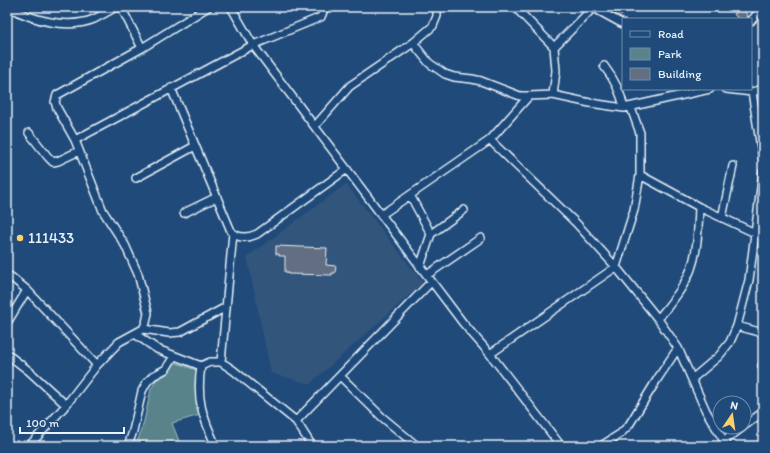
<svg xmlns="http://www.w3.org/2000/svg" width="770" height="453" font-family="Itim,sans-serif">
<rect width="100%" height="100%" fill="#1f4a7a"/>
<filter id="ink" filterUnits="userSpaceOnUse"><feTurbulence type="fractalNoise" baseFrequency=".025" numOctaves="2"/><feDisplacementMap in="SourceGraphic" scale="8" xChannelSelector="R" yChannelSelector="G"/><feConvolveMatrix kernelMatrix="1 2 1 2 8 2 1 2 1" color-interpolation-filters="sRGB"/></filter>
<g filter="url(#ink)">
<path fill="#33557c" d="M346 184 423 283 310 384 271 373 247 257Z"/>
<path fill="#58838a" stroke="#a0bac1" d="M174 362 199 371 200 415 172 423 181 446H136L144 421 151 389 157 379 168 372Z"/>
<path fill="#626e81" stroke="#e8f1f8" d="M618 7H629L620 17 612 12Z
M742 8 748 16 747 19H738L734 14Z
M276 246 327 248 326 265 336 266 335 273H332V275L288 274V272H285V256H279V254H276Z"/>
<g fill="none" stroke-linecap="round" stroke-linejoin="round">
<g stroke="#e8f1f8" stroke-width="10">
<path id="minor" d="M8 7C33 20 67 30 94 19 102 15 109 11 116 7
M121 7 142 48
M231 7 253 45 463 323 490 354 561 446
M515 7 554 47 556 71 553 95
M592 7 623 24
M751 21 763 7
M413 43 429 63 445 74 454 77 472 79 481 81 520 96H529L553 95 590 103 624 108 710 89
M554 47 593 8
M604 66C614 79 621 92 624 108
M171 88 231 231C238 239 248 238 257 234L347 169
M726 89 752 92 763 89
M752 92 760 142
M315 126 350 86 413 43 433 26 437 16V7
M29 133 48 157 53 162 58 161 79 151
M75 140 57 108 55 102 57 95 142 48 208 7
M490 140 576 223 616 267 658 319 678 348 706 411 727 446
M763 142H760L763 160
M640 175 699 207 755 233
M136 178 195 146
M410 195 431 234
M184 213 217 197
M381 215 490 140 529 96
M722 218 733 166
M420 267 431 234 464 210
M7 275 11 277 27 290
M427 275 481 238
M658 319C670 304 684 288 691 269 698 250 698 228 699 207
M7 323 27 290 97 365 66 405 29 446
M737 326 763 333
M143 329 169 333 180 332 226 307
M135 334 157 349 201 366 210 362H221L233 370 296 421 431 282
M7 354 29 371 66 405
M490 354 616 267 634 210 640 175V133L631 108
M221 362 233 233
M97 365 119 342 143 329 146 323 148 313 138 274 125 245 103 211 75 140 253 45 321 17 323 12 321 7
M201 366C196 399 202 416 216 446
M762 366 763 364
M340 376 382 417 417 446
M692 379 719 356 730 342 737 326 749 280 763 172
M296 421 312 446
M744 426 763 412
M724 441 743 427
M128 446 133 431 142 391 147 382 153 376 166 369 174 356
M601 446 620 434 629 425 658 378 678 348"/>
</g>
<use href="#minor" stroke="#1f4a7a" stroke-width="7"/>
</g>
</g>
<circle fill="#ffd166" stroke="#1f4a7a" stroke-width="1.5" cx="20" cy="238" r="4"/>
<g text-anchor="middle" stroke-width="3.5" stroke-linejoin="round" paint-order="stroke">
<g font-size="15" fill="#e8f1f8" stroke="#1f4a7a" text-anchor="start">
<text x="28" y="243">111433</text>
</g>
</g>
<rect width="770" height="453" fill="none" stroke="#1f4a7a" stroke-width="24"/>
<rect x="12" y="12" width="746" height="429" fill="none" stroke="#e8f1f8" stroke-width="1.5" filter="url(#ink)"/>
<rect x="622" y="18" width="130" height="72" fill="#1f4a7a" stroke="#6f8dac"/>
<rect x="630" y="31" width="20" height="6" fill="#1f4a7a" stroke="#6f8dac"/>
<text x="658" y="38" font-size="12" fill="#e8f1f8">Road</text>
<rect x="630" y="48" width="20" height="12" fill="#58838a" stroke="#6f8dac"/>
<text x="658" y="58" font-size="12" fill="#e8f1f8">Park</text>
<rect x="630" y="68" width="20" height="12" fill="#626e81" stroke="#6f8dac"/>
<text x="658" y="78" font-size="12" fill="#e8f1f8">Building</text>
<g transform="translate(732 415) rotate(13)"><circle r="19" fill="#1f4a7a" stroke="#6f8dac"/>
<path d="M0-3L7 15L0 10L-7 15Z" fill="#ffd166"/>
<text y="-6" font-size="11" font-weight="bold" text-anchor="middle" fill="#e8f1f8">N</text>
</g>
<path d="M20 427v6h104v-6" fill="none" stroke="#e8f1f8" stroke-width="2"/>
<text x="26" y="427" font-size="12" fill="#e8f1f8" stroke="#1f4a7a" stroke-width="3" paint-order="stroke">100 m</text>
</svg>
